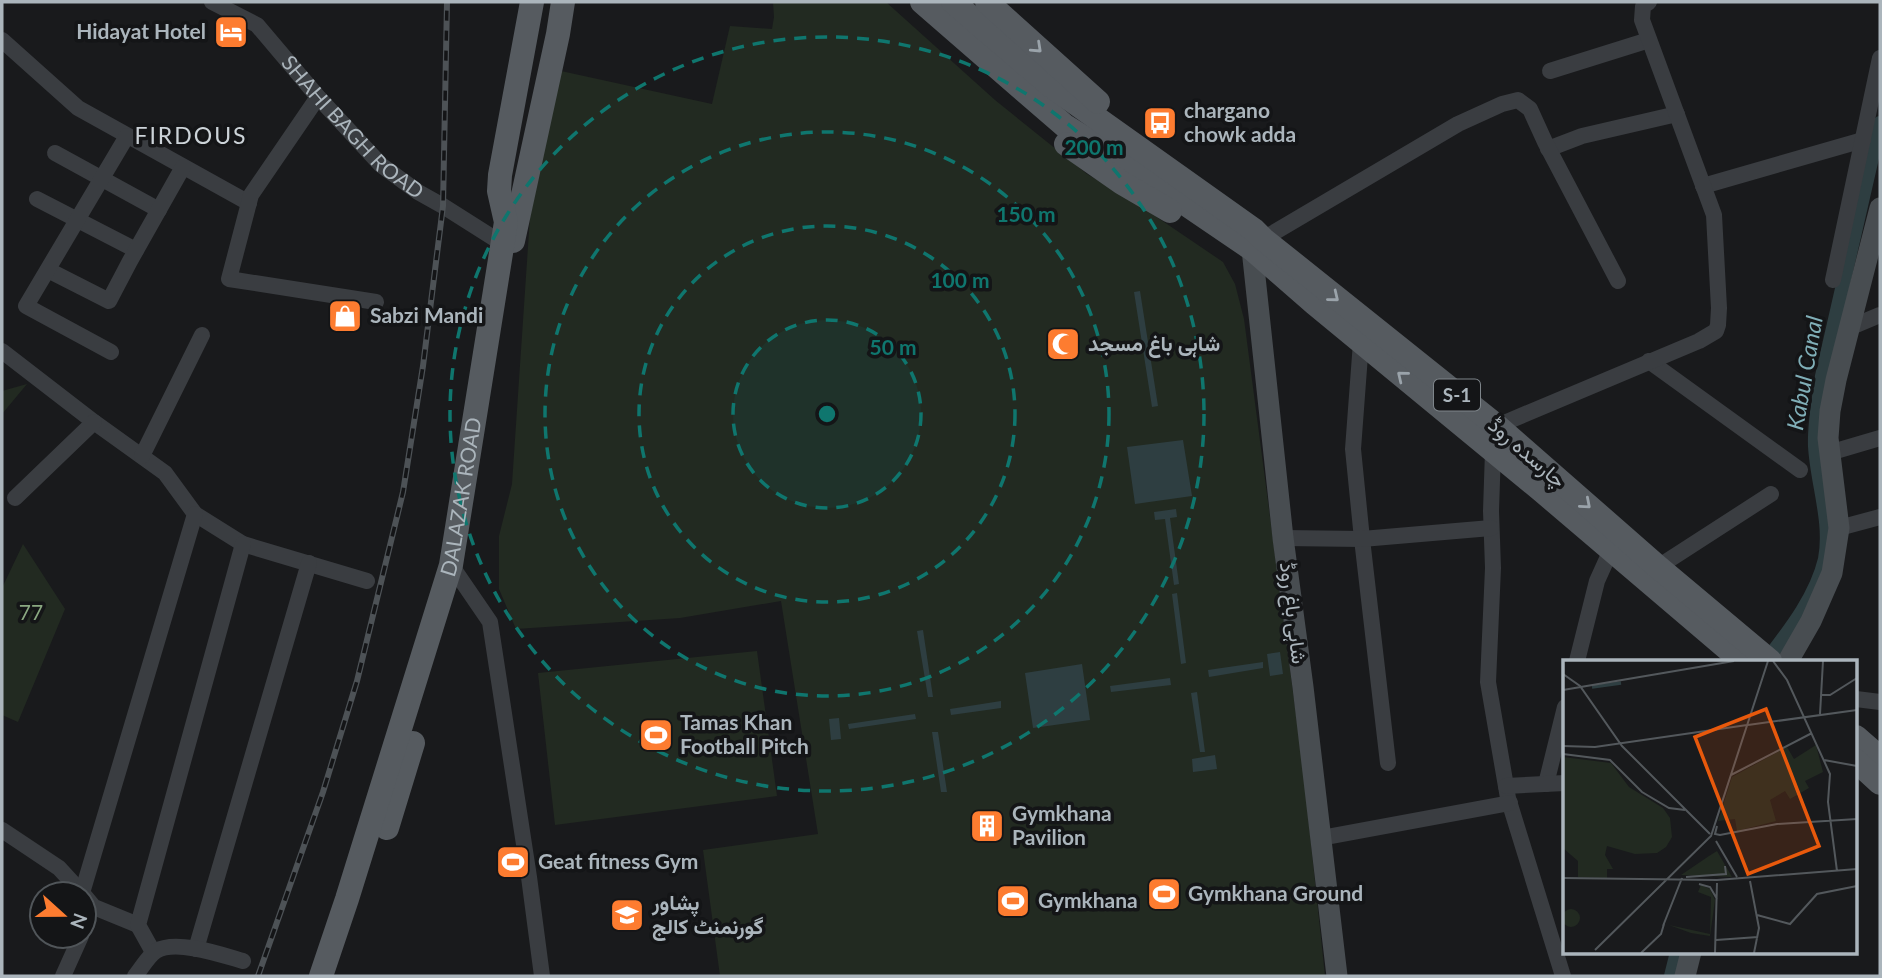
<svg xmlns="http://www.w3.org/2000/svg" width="1882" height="978" font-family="Lato,Vazirmatn,sans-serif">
<rect width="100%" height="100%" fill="#191a1c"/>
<path fill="#222a21" d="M773 2H886L995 100 1087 174 1136 203 1223 262 1235 284 1244 319 1303 768 1325 976H720L703 850 818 834 781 601 680 618 516 629 499 589V536L512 484 530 217 561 71 712 104 730 26 772 29 774 17Z
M27 384 2 414V391Z
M23 544 65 609 18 722 2 715V588Z
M757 651 777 796 555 825 538 673Z"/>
<path fill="#2e3e41" d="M1140 291 1158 406 1152 407 1134 292Z
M1183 440 1192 496 1135 504 1127 447Z
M1176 509 1177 517 1170 518 1179 584 1174 585 1165 519 1155 520 1154 512Z
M1177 593 1186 663 1181 664 1172 594Z
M923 630 933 697H928L917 631Z
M1280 652 1283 674 1270 676 1267 654Z
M1263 662V668L1209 677 1208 670Z
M1082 664 1090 720 1033 728 1025 673Z
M1170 678 1171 685 1111 692 1110 686Z
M1197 692 1205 752H1200L1191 693Z
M1001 701V708L951 715 950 709Z
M915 714 916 719 849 729 848 724Z
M839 718 841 739 831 740 829 719Z
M932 732H938L947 792H941Z
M1215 755 1217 769 1193 772 1192 759Z"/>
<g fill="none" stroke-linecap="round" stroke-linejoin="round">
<path stroke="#2e3e41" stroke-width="14" d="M1766 661C1789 631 1816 597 1825 559 1832 522 1817 483 1815 446 1814 423 1819 399 1822 376L1880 123
M1671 976 1677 952"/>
<g stroke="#3a3d41" stroke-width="16">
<path id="s1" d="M212 2 257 25 318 97 381 165 418 192 443 206 503 244"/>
<path d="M2 40 78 108 249 203"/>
<path d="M1550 71 1649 40"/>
<path d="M318 97 251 195 229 279 376 302"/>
<path d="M1548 149 1582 136 1677 114"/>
<path d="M55 153 159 210"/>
<path d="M1703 186 1863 140"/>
<path d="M37 199 136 250"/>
<path d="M1263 239 1458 124 1502 104 1518 100 1530 109 1545 142 1618 281"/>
<path d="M48 270 109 301 130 261 183 167"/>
<path d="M1833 280 1880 58"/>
<path d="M1851 327 1880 315"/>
<path d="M1361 342 1353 449 1362 539 1388 763"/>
<path d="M2 351 94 422 165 473 195 514 243 544 367 581"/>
<path d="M111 352 26 306 127 136"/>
<path d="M1649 361 1800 470"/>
<path d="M1497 426 1699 341 1716 331 1718 325 1719 308 1714 215 1642 20 1643 6 1649 2"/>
<path d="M1493 451 1491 511 1493 568 1488 682 1508 798 1563 976"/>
<path d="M1829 453 1880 438"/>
<path d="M142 456 202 335"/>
<path d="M15 498 94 422"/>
<path d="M1839 528 1880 517"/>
<path d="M1283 538 1362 539 1491 528"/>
<path d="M451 565 490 622 529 877 542 976"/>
<path d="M1658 567 1771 494"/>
<path d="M1577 661 1597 581 1611 550"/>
<path d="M1856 699 1880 702"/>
<path d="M1546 784 1565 707"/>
<path d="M1506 786 1565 783"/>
<path d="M2 830 59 868 82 893"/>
<path d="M1321 838 1510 803"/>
<path d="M83 894 82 893 195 514"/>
<path d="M84 895 94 907 138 925"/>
<path d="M196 949 309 563"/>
<path d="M153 952 138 925 243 544"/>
<path d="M63 976 81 936"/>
<path d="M135 976C142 968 148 956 156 951 176 939 222 955 243 961"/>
</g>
<path stroke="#484d51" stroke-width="21" d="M1252 249 1283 538 1303 687 1337 976
M1788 661 1811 621 1832 573 1839 528 1828 438 1830 411 1836 380 1880 208
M1685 976 1691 952"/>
<g stroke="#565b60" stroke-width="24">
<path d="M922 2 1065 126 1133 168 1252 249 1314 303 1541 490 1742 661"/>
<path d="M953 2 1050 85 1254 230 1263 239 1497 426 1658 567 1770 661"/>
<path d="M987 2 1098 102"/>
<path d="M1066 144 1122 183 1170 211"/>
<path d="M513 241 558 34 563 2"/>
<path d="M1856 737 1880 758"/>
<path d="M1856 761 1880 783"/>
<path d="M387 828 413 743"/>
<path id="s2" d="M321 976 347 899 451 565 506 222 499 191 500 175 532 2"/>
</g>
<g stroke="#4d5256" stroke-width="6">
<path id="rail" d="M258 976 323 792 357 681 403 492 423 366 443 206 447 2"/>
</g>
<use href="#rail" stroke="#141517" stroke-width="3.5" stroke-dasharray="10" stroke-linecap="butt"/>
</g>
<defs><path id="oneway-chevron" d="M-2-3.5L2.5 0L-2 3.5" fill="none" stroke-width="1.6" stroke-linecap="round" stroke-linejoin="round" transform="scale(1.75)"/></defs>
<g stroke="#9aa3aa">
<use href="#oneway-chevron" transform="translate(1037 48) rotate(43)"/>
<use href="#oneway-chevron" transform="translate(1334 297) rotate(39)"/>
<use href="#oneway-chevron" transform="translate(1402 376) rotate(-141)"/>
<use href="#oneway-chevron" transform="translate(1586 504) rotate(41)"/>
</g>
<circle cx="827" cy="414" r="94" fill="#0f766e" fill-opacity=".12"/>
<g fill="none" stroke="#0f766e" stroke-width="3.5" stroke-dasharray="12 9">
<circle cx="827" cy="414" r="94"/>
<circle cx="827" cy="414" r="188"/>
<circle cx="827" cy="414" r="282"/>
<circle cx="827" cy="414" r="377"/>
</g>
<defs>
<g id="hotel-square" transform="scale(1.75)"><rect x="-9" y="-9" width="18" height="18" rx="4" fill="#fd7c30" stroke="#141517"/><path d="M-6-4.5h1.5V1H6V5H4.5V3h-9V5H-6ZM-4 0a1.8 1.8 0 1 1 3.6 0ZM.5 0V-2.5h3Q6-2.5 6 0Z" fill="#fff"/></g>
<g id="bus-square" transform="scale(1.75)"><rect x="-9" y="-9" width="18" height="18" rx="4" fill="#fd7c30" stroke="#141517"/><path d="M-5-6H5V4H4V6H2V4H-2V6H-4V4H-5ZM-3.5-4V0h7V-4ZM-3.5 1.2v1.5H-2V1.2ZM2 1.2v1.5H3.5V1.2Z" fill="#fff"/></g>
<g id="shop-square" transform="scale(1.75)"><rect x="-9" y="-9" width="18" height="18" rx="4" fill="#fd7c30" stroke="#141517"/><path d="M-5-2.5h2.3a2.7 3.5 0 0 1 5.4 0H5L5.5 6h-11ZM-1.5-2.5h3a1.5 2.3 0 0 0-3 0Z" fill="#fff"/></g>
<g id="mosque-square" transform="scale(1.75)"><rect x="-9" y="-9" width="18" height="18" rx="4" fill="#fd7c30" stroke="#141517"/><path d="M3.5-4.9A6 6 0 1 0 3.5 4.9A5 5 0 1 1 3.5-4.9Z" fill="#fff"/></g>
<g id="stadium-square" transform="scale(1.75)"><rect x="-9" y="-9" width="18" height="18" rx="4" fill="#fd7c30" stroke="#141517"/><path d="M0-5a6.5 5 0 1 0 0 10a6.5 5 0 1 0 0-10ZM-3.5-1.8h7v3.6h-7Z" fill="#fff"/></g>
<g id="building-square" transform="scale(1.75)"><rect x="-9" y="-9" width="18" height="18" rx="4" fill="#fd7c30" stroke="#141517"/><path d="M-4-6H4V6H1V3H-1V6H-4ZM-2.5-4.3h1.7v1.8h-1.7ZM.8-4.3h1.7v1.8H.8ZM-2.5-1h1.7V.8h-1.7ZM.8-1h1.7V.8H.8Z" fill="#fff"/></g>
<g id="university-square" transform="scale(1.75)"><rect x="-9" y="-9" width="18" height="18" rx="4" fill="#fd7c30" stroke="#141517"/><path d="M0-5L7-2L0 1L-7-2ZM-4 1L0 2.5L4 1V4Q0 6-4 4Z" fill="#fff"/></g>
</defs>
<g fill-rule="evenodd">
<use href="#hotel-square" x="231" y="32"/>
<use href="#bus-square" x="1160" y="123"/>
<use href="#shop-square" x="345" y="316"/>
<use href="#mosque-square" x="1063" y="344"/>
<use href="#stadium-square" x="656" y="735"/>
<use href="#building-square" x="987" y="826"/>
<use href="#stadium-square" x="513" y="862"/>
<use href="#stadium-square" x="1164" y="894"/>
<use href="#stadium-square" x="1013" y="901"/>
<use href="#university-square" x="627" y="915"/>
</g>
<g text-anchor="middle" stroke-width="7" stroke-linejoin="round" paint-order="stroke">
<rect fill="#141517" stroke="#7e858a" stroke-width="2" x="1434" y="379.5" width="46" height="31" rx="5"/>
<g font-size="19" font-weight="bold" fill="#abb5bc">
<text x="1457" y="402">S-1</text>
</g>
<g font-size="21" font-weight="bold" fill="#abb5bc" stroke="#141517" text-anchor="start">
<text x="206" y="39" text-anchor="end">Hidayat Hotel</text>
<text x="1184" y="118">chargano<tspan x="1184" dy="24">chowk adda</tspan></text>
<text x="370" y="323">Sabzi Mandi</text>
<text x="1088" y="351">شاہی باغ مسجد</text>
<text x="680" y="730">Tamas Khan<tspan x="680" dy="24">Football Pitch</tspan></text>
<text x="1012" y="821">Gymkhana<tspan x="1012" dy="24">Pavilion</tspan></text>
<text x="538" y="869">Geat fitness Gym</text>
<text x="1188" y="901">Gymkhana Ground</text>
<text x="1038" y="908">Gymkhana</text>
<text x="652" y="910">پشاور<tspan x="652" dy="24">گورنمنٹ کالج</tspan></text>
</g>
<g font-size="21" fill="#abb5bc" stroke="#141517">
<text dy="7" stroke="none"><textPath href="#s1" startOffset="191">SHAHI BAGH ROAD</textPath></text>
<text transform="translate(1527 453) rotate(41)" y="7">چارسدہ روڈ</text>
<text dy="7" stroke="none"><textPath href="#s2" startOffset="500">DALAZAK ROAD</textPath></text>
<text transform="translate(1293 613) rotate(83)" y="7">شاہی باغ روڈ</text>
</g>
<g font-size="21" fill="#8aa881" stroke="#141517">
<text x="31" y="620">77</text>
</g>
<g font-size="23" letter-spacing="2" fill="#ccd3d8" stroke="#141517">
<text x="191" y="144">FIRDOUS</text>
</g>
<g font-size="23" font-style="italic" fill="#80afb8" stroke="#141517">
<text transform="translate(1805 373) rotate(-80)" y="8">Kabul Canal</text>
</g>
</g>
<g transform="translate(1563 660)">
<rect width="294" height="294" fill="#191a1c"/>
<path d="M253 85 260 112 242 121 246 128 227 139 222 131 207 140 213 161 174 171 172 159 155 161 169 117 224 87 231 99ZM0 97 48 103 66 127 100 148 107 158 109 177 103 187 94 193 72 194 44 186 42 195 50 209H44V218L15 217V201L0 188ZM154 191 169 217 118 215 146 196ZM138 225 147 229 152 240 147 276 128 273 106 265 147 274 148 237 135 232ZM-1 258a9 9 0 1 1 18 0a9 9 0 1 1-18 0Z" fill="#222a21"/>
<path fill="none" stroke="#2e3e41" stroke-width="3.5" d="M29 27 58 23"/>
<path fill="none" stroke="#53585c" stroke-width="2" d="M210 1 224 20 267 114 265 142 274 211M0 14 17 26 59 86 147 174M0 30 171 1M258 35H267L294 18M257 54 260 1M185 65 294 50M0 86 32 87 184 65M0 94 47 100 79 132 106 148 122 150M261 100 294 106M168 115 249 73M154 166 152 174 157 175 214 164 294 159M153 181 174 217M123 217 163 214 162 206M0 218 154 220 294 209M187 221 196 268 191 293M136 224 147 227 154 239M194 255 227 264 254 234 294 226M100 266 119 218M153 280 195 277M32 290 148 176 205 1M78 293 98 274 101 264M152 293 154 223"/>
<path fill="#e8590c" fill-opacity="0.15" stroke="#e8590c" stroke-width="3.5" d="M203 49 256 186 185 214 132 77Z"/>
<rect width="294" height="294" fill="none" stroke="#abb5bc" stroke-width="3.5"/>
</g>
<circle cx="827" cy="414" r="10" fill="#0f766e" stroke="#141517" stroke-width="3.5"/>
<g font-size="21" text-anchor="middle" font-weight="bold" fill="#0f766e" stroke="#141517" stroke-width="7" stroke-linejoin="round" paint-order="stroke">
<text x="1094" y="155">200 m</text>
<text x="1026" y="222">150 m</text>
<text x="960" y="288">100 m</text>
<text x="893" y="355">50 m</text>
</g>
<rect width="1882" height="978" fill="none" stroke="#abb5bc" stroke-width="7"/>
<g transform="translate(63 915) rotate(111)"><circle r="33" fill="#141517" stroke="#505559" stroke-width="2"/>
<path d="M0-5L12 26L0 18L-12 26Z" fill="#fd7c30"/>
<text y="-10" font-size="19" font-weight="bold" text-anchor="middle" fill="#abb5bc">N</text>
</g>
</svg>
